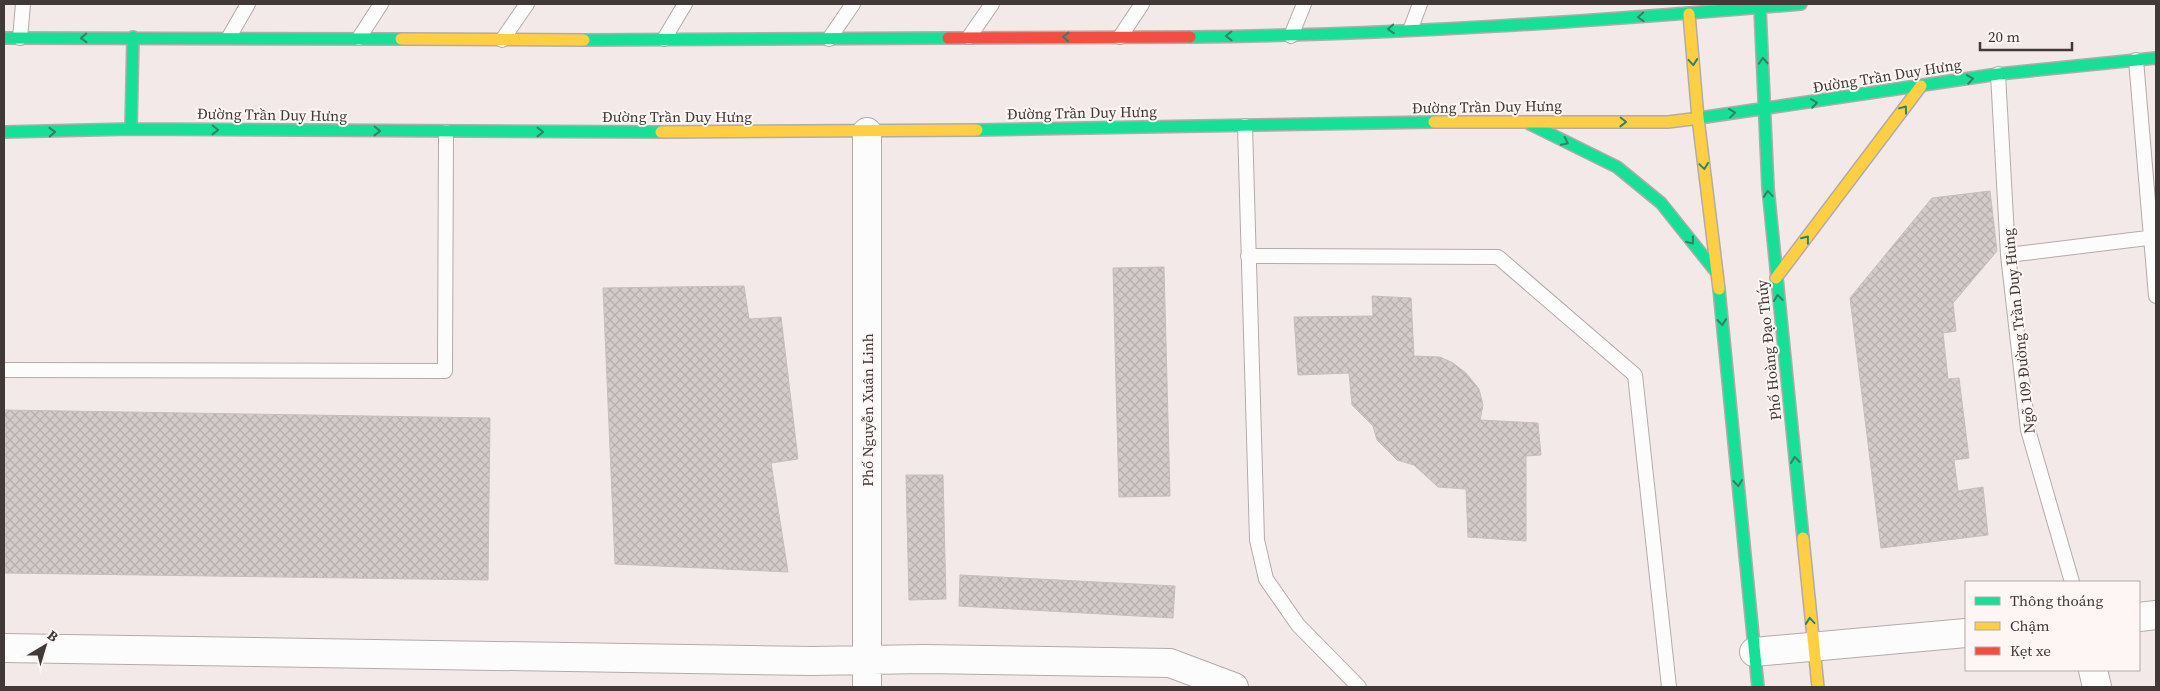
<svg xmlns="http://www.w3.org/2000/svg" width="2160" height="691" font-family="'Source Serif 4',serif">
<defs>
<pattern id="building-cross-hatch" width="8" height="8" patternUnits="userSpaceOnUse" patternTransform="scale(1.25)"><rect width="8" height="8" fill="#d3cbc9"/><path d="M0 0l8 8M0 8l8-8" fill="none" stroke="#b6afad"/></pattern>
</defs>
<rect width="100%" height="100%" fill="#f4e9e9"/>
<path fill="url(#building-cross-hatch)" stroke="#c6bebc" d="M1990 191 1997 251 1953 303 1956 331 1943 333 1948 379 1959 378 1969 458 1954 460 1958 491 1983 487 1988 535 1881 548 1850 298 1932 198Z
M1164 267 1170 496 1119 497 1113 268Z
M744 286 749 319 781 317 798 459 771 463 788 572 615 564 603 288Z
M1372 296 1411 298 1414 356 1440 357 1453 363 1466 373 1479 389 1483 405 1480 420 1538 423 1541 455 1526 456V541L1468 537 1466 489 1438 487 1414 465 1397 460 1377 440 1373 426 1352 405 1349 373 1298 375 1294 317 1373 316Z
M4 410 490 418 488 580 4 573Z
M906 475H943L946 599 909 600Z
M960 575 1175 586 1173 618 959 606Z"/>
<g fill="none" stroke-linecap="round" stroke-linejoin="round">
<g stroke="#b3abaa" stroke-width="16">
<path id="lane" d="M1411 28 1420 4
M1291 36 1304 4
M229 37 248 4
M969 37 992 4
M1120 37 1142 4
M20 38 23 4
M359 38 381 4
M664 39 685 4
M829 39 853 4
M502 40 527 4
M2136 60 2156 296
M1998 74 2008 255 2028 430 2072 582
M1245 126 1257 540 1266 579 1298 625 1359 687
M2008 255 2156 237
M1248 256 1498 257 1635 375 1669 687
M4 370 445 371 446 132"/>
</g>
<g stroke="#b3abaa" stroke-width="30">
<path id="street" d="M2139 617 2156 615
M4 648 812 661 924 659 1170 663 1234 687
M1754 652 1966 633
M2093 670 2097 687
M867 687V132"/>
</g>
<g stroke="#b3abaa" stroke-width="14">
<path id="fast" d="M1760 8 1768 188 1803 538
M1190 37C1394 35 1598 21 1801 4
M4 38 401 39
M584 40 948 38
M1692 119 1998 74 2156 58
M1530 124 1617 167 1661 203 1717 273
M131 129 133 37
M977 130 1434 122
M4 132 131 129 661 132
M1719 289 1758 687"/>
</g>
<g stroke="#b3abaa" stroke-width="14">
<path id="slow" d="M1689 14 1698 118 1719 289
M401 39 584 40
M1434 122H1668L1692 119
M661 132 977 130
M1776 278 1921 86
M1803 538 1818 687"/>
</g>
<g stroke="#b3abaa" stroke-width="14">
<path id="jam" d="M948 38 1190 37"/>
</g>
<use href="#lane" stroke="#fdfcfc" stroke-width="14"/>
<use href="#street" stroke="#fdfcfc" stroke-width="28"/>
<use href="#fast" stroke="#16e098" stroke-width="11"/>
<use href="#slow" stroke="#ffcf43" stroke-width="11"/>
<use href="#jam" stroke="#f24e42" stroke-width="11"/>
</g>
<defs><path id="oneway-chevron" d="M-2-3.5L2.5 0L-2 3.5" fill="none" stroke-width="1.6" stroke-linecap="round" stroke-linejoin="round" transform="scale(1.25)"/></defs>
<g stroke="#2e8463">
<use href="#oneway-chevron" transform="translate(1641 17) rotate(177)"/>
<use href="#oneway-chevron" transform="translate(1391 29) rotate(176)"/>
<use href="#oneway-chevron" transform="translate(1229 36) rotate(179)"/>
<use href="#oneway-chevron" transform="translate(1066 37) rotate(-180)"/>
<use href="#oneway-chevron" transform="translate(84 38) rotate(178)"/>
<use href="#oneway-chevron" transform="translate(1763 61) rotate(-93)"/>
<use href="#oneway-chevron" transform="translate(1693 62) rotate(85)"/>
<use href="#oneway-chevron" transform="translate(1970 79) rotate(-9)"/>
<use href="#oneway-chevron" transform="translate(1814 103) rotate(-9)"/>
<use href="#oneway-chevron" transform="translate(1904 109) rotate(-53)"/>
<use href="#oneway-chevron" transform="translate(1732 113) rotate(-7)"/>
<use href="#oneway-chevron" transform="translate(1623 122) rotate(1)"/>
<use href="#oneway-chevron" transform="translate(215 130) rotate(1)"/>
<use href="#oneway-chevron" transform="translate(377 131) rotate(1)"/>
<use href="#oneway-chevron" transform="translate(52 132) rotate(-2)"/>
<use href="#oneway-chevron" transform="translate(540 132)"/>
<use href="#oneway-chevron" transform="translate(1565 142) rotate(26)"/>
<use href="#oneway-chevron" transform="translate(1704 166) rotate(82)"/>
<use href="#oneway-chevron" transform="translate(1768 194) rotate(-95)"/>
<use href="#oneway-chevron" transform="translate(1806 239) rotate(-52)"/>
<use href="#oneway-chevron" transform="translate(1691 241) rotate(52)"/>
<use href="#oneway-chevron" transform="translate(1778 298) rotate(-96)"/>
<use href="#oneway-chevron" transform="translate(1722 322) rotate(84)"/>
<use href="#oneway-chevron" transform="translate(1795 460) rotate(-96)"/>
<use href="#oneway-chevron" transform="translate(1738 483) rotate(84)"/>
<use href="#oneway-chevron" transform="translate(1810 621) rotate(-95)"/>
</g>
<g text-anchor="middle" stroke-width="4" stroke-linejoin="round" paint-order="stroke">
<g font-size="15" fill="#413938" stroke="#fef6f5">
<text transform="translate(1887 76) rotate(-9)" y="5">Đường Trần Duy Hưng</text>
<text transform="translate(1487 107) rotate(-1)" y="5">Đường Trần Duy Hưng</text>
<text transform="translate(1082 113) rotate(-1)" y="5">Đường Trần Duy Hưng</text>
<text transform="translate(272 115) rotate(1)" y="5">Đường Trần Duy Hưng</text>
<text x="677" y="122">Đường Trần Duy Hưng</text>
<text transform="translate(2019 331) rotate(-96)" y="5">Ngõ 109 Đường Trần Duy Hưng</text>
<text transform="translate(1769 350) rotate(-96)" y="5">Phố Hoàng Đạo Thúy</text>
<text transform="translate(868 410) rotate(-90)" y="5">Phố Nguyễn Xuân Linh</text>
</g>
</g>
<rect width="2160" height="691" fill="none" stroke="#413938" stroke-width="10"/>
<rect x="1965" y="581" width="175" height="90" fill="#fef6f5" stroke="#b2aaa9"/>
<rect x="1975" y="597" width="25" height="8" fill="#16e098" stroke="#b2aaa9"/>
<text x="2010" y="606" font-size="15" fill="#413938">Thông thoáng</text>
<rect x="1975" y="622" width="25" height="8" fill="#ffcf43" stroke="#b2aaa9"/>
<text x="2010" y="631" font-size="15" fill="#413938">Chậm</text>
<rect x="1975" y="647" width="25" height="8" fill="#f24e42" stroke="#b2aaa9"/>
<text x="2010" y="656" font-size="15" fill="#413938">Kẹt xe</text>
<g transform="translate(45 646) rotate(38)" stroke="#fef6f5" stroke-width="4" paint-order="stroke">
<path d="M0-4L9 19L0 12L-9 19Z" fill="#413938"/>
<text y="-8" font-size="14" font-weight="bold" text-anchor="middle" fill="#413938">B</text>
</g>
<path d="M1980 42v8h92v-8" fill="none" stroke="#413938" stroke-width="2.5"/>
<text x="1988" y="42" font-size="15" fill="#413938" stroke="#fef6f5" stroke-width="4" paint-order="stroke">20 m</text>
</svg>
